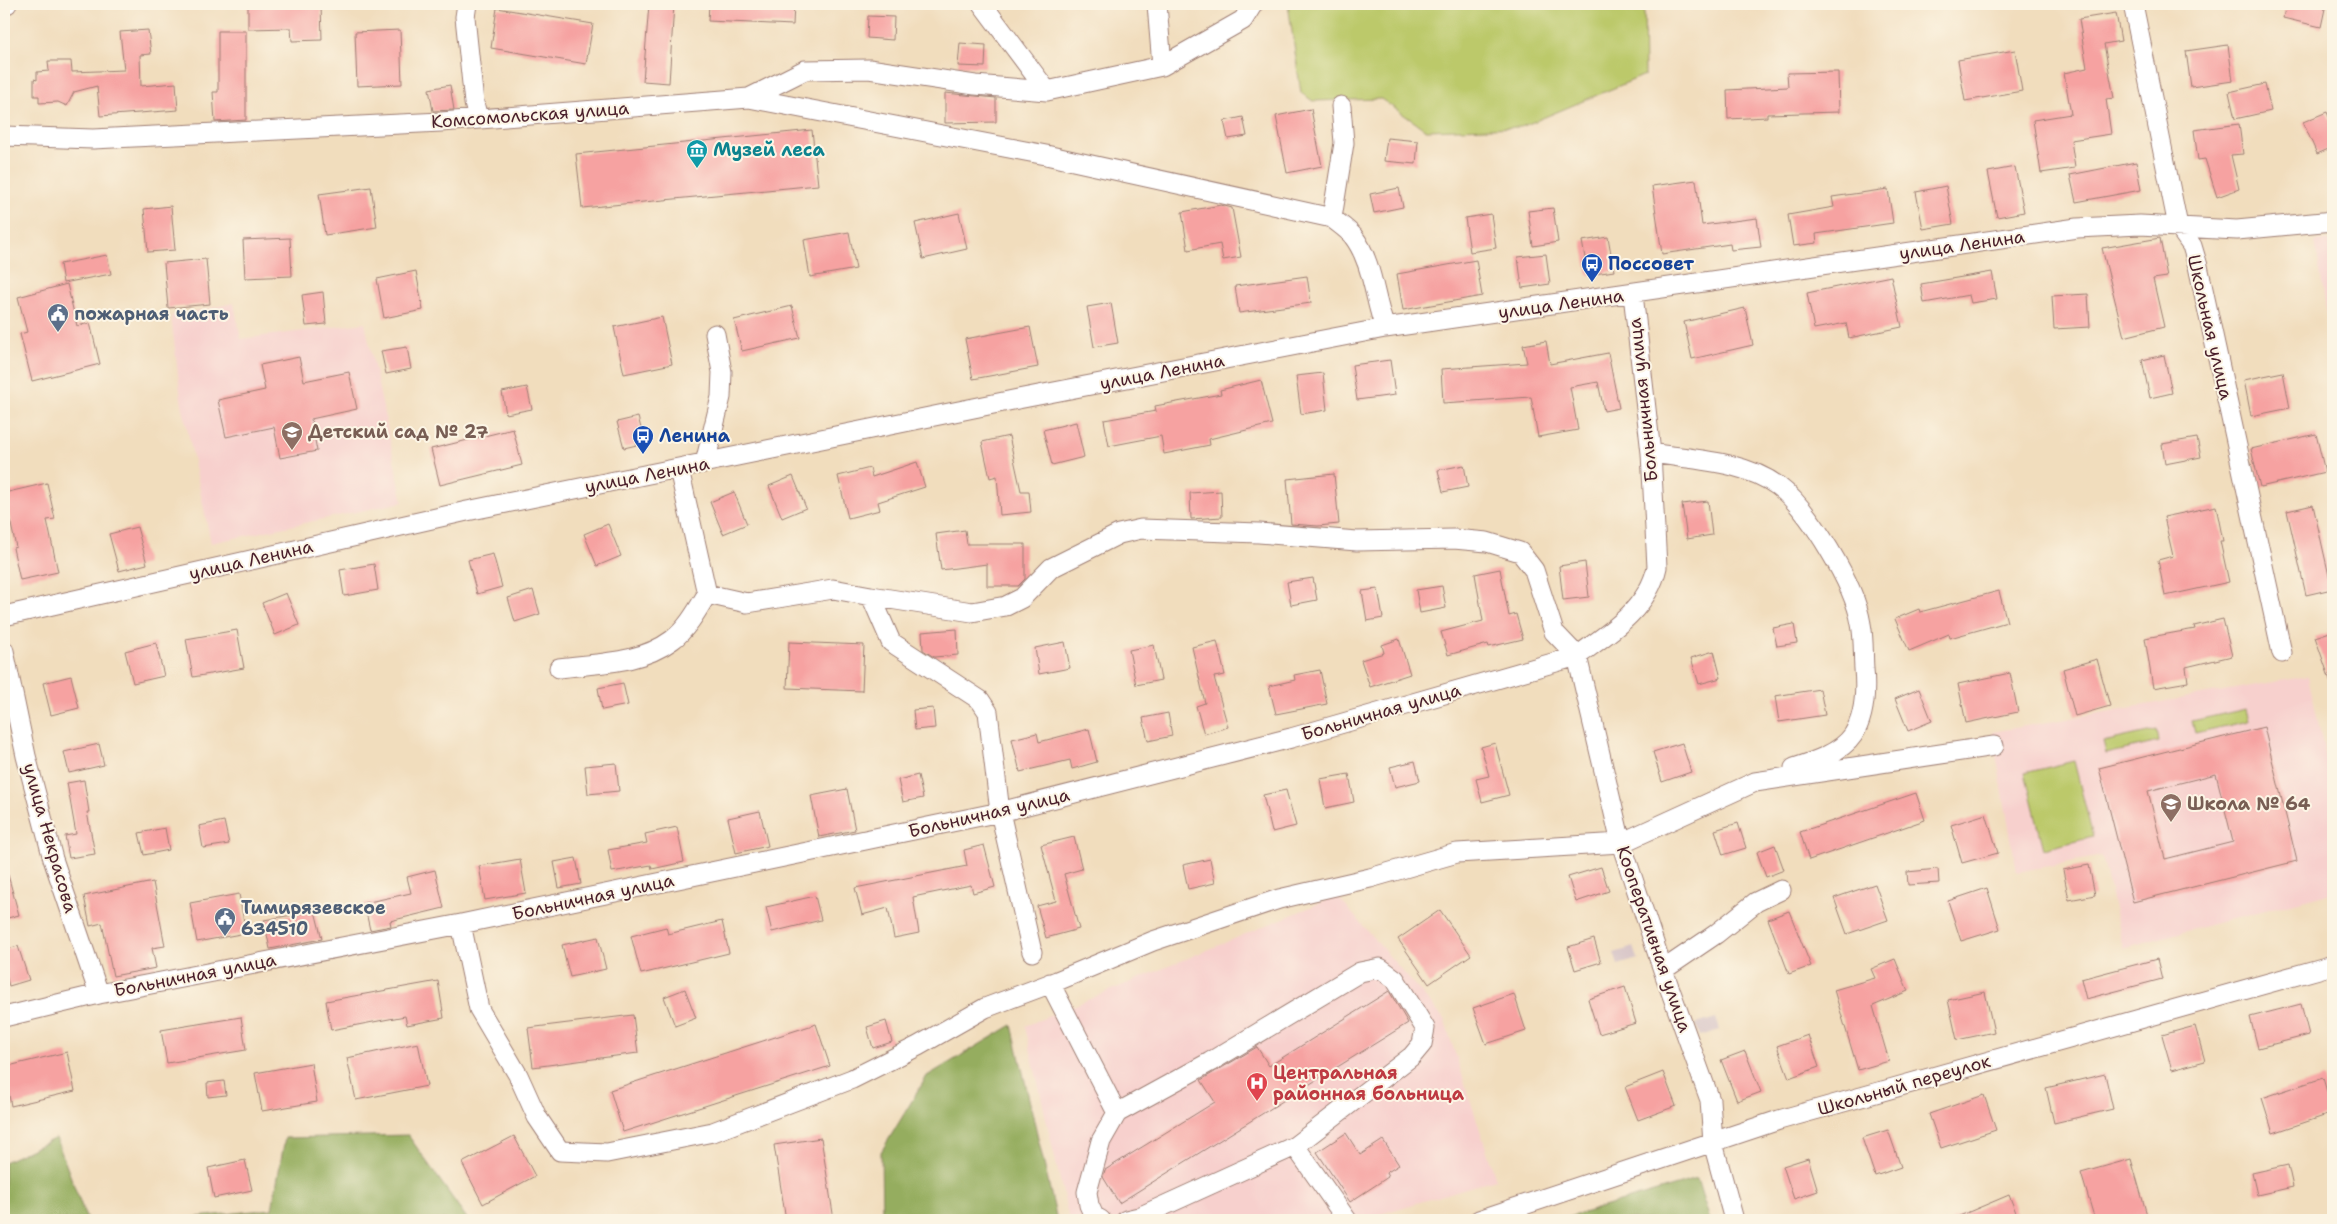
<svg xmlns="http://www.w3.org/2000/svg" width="2337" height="1224" font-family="'Shantell Sans',sans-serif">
<rect width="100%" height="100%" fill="#fcf5e5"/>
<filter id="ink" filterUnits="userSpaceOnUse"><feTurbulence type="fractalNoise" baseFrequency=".02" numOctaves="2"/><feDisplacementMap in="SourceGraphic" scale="10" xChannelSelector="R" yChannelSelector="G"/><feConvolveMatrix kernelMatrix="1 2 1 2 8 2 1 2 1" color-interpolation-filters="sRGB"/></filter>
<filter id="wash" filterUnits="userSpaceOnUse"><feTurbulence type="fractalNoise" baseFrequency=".0096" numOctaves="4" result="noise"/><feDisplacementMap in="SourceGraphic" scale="20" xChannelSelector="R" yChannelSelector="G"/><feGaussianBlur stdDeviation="1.12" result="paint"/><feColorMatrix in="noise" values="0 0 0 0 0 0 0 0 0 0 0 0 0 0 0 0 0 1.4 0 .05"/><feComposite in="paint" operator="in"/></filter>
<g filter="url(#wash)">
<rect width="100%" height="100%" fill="#f1ddbd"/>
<path fill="#f7d0cd" d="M2333 240V351L2315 242Z
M234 303 241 339 365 323 403 502 211 543 181 399 171 316Z
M2308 676 2333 790V892L2123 948 2102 856 2017 872 1992 732Z
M1337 896 1444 1019 1496 1179 1361 1220H1069L1025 1026Z"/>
<path fill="#d2bec3" d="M1634 947 1638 959 1618 965 1614 953Z
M1716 1018 1720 1030 1700 1036 1696 1024Z"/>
<path fill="#bcc96b" stroke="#83744b" d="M1288 4H1644L1645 75 1521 127 1426 130 1381 99 1313 101 1301 93Z
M2246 709 2249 721 2195 733 2192 721Z
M2157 730 2159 742 2106 754 2103 742Z
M2074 761 2093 837 2044 849 2025 773Z"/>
<path fill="#95ad5f" stroke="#706645" d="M1012 1025 1057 1220H882L881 1152 927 1076Z
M408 1135 468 1220H169L272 1209 285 1138Z
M56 1138 87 1220H4V1162Z
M1697 1179 1710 1220H1559Z"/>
<g id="blocks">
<path fill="#f6a2a1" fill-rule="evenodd" d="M248 4H321L322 40 292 41 291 28 248 29Z
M649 4H674L669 83 643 81Z
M709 4H794L793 25 708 21Z
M2286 4H2326L2321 27 2283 18Z
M497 8 593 24 586 64 491 48Z
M2116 13 2121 41 2104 44 2114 98 2106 99 2111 134 2071 140 2075 168 2041 173 2033 120 2071 114 2064 73 2087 68 2079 19Z
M868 16 894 17 893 40 867 38Z
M148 30 151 54 140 55 141 86 176 83 178 110 100 116 97 86 74 92 67 106 58 102 39 103V96H34V79L37 80V72L49 71 48 61H71L72 72 124 70 120 32Z
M400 30 402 84 357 86 355 32Z
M218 31H246V120L215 122 213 92H218Z
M960 43 986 45 985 67 958 66Z
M2228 45 2233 81 2191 87 2186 51Z
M2015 50 2022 91 1965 101 1958 60Z
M1838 72 1839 112 1767 114V117L1728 119 1727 90 1788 87 1787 73Z
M2265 84 2271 111 2235 119 2229 92Z
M450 85 454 110 433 111 429 89Z
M945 93 996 98V122L945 123Z
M1311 109 1322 166 1287 173 1276 116Z
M2327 112 2333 127V147L2317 154 2303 122Z
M1243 117 1247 136 1228 139 1224 121Z
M2239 124 2243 154 2231 155 2239 189 2217 197 2205 159 2198 160 2194 130Z
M812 130 818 185 582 208 576 154Z
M1387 138 1418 141 1416 164 1384 161Z
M2136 162 2141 190 2076 202 2070 175Z
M2015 167 2024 212 1997 217 1988 172Z
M1696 180 1702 225 1757 218 1761 247 1731 250 1730 244 1662 254 1652 186Z
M1946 186 1953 224 1923 229 1916 192Z
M371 187 377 227 325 235 319 194Z
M1399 188 1403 207 1374 213 1370 194Z
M1888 189 1893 223 1816 234 1817 243 1793 246 1788 215 1834 207 1832 197Z
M1221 205 1232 208 1241 257 1223 260 1220 244 1188 250 1182 212Z
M171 206 175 250 148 252 144 209Z
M1553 208 1558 242 1533 246 1528 211Z
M959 213 967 249 923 259 915 223Z
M1491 214 1496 248 1470 252 1465 218Z
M849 232 856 269 810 277 804 240Z
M1608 237 1614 271 1588 275 1582 241Z
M290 238 292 276 245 278 243 240Z
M2160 238 2167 277 2153 279 2164 327 2124 337 2102 248Z
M1546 254 1550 284 1522 288 1518 257Z
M107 255 111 274 63 283 60 264Z
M206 259 210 304 168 308 164 263Z
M1476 260 1482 296 1403 310 1397 274Z
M416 271 423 310 384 318 377 279Z
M1992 272 1997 299 1971 303 1969 295 1924 303 1921 284Z
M1307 276 1311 303 1239 313 1235 286Z
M1891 276 1902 327 1849 338 1846 323 1814 329 1807 293Z
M67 284 77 326 90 323 100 364 32 381 20 334 27 332 18 297Z
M323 292 326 324 306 326 302 295Z
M2088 294 2090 327 2054 329 2052 296Z
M1111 303 1118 343 1094 347 1087 307Z
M792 306 800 338 742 351 734 320Z
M1745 308 1753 345 1692 359 1684 322Z
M662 317 672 364 624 374 614 327Z
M1030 327 1038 367 973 379 965 339Z
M1546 341 1550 364 1608 353 1619 408 1604 411 1598 382 1570 387 1578 430 1538 437 1531 397 1443 403 1441 369 1527 363 1523 345Z
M407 347 411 369 386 374 381 351Z
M2164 355 2172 393 2150 398 2142 360Z
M299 357 304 381 349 372 357 409 311 419 317 451 280 458 274 427 226 437 218 400 265 390 260 365Z
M1390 360 1395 395 1357 400 1352 365Z
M2283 372 2290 408 2251 416 2244 380Z
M1323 373 1327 410 1301 414 1296 376Z
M1261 380 1272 424 1209 439 1210 445 1164 454 1161 436 1109 446 1104 420 1156 411 1155 406 1221 394 1220 390Z
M527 387 532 409 506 414 502 392Z
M638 417 645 443 624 448 617 422Z
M1076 422 1084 457 1052 465 1043 430Z
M513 429 522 465 440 485 431 449Z
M2316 434 2325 472 2260 487 2251 449Z
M1009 436 1021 491H1029L1031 512 1000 515 997 476 990 478 982 442Z
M2197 438 2201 457 2165 464 2162 444Z
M917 462 925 487 878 502 880 510 848 518 838 476 870 468 872 477Z
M1464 465 1468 487 1443 492 1438 470Z
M1334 474 1339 524 1318 526 1291 524 1287 479Z
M793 476 806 508 782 518 769 486Z
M47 483 55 519 47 520 58 572 20 580 13 548 16 547 4 493Z
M1221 491 1222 517 1191 519 1190 493Z
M734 492 747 524 723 534 710 502Z
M1708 501 1712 535 1687 539 1682 504Z
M2313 505 2332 589 2306 595 2287 511Z
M2216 506 2223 541H2220L2229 582 2165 596 2158 560 2173 556 2164 517Z
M608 524 621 556 597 566 584 534Z
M137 527 147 564 119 571 109 534Z
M965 530 967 544H1025V579L1018 586H987V564L941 570 936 534Z
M493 554 502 587 477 594 468 560Z
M1585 562 1589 597 1563 600 1559 566Z
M374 564 378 590 344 596 340 570Z
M1500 569 1509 616 1516 614 1523 639 1489 647 1488 644 1448 655 1441 632 1483 621 1475 574Z
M1313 578 1317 600 1291 605 1287 582Z
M1442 586 1446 608 1420 613 1416 590Z
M1378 589 1383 618 1367 621 1362 591Z
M533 590 540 614 515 622 508 598Z
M1999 591 2007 622 1950 638 1949 634 1909 651 1895 619 1919 609 1920 612Z
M286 593 299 625 275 635 262 603Z
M2223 619 2232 656 2186 667 2188 682 2153 688 2145 638 2195 629 2194 626Z
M1794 624 1797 643 1777 646 1773 628Z
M957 629 958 655 934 657 923 650 922 632Z
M237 630 244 668 193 677 186 639Z
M2333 631V683H2331L2315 637Z
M1399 639 1410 674 1370 687 1361 660 1384 653 1382 645Z
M1217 641 1225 675 1214 677 1228 727 1204 734 1196 706 1205 703 1192 647Z
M789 642 864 645 862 691 787 688Z
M1065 642 1070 668 1039 674 1035 648Z
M156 643 164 676 133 683 125 651Z
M1154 645 1161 680 1136 685 1129 650Z
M1714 651 1721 678 1699 684 1691 658Z
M2097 659 2110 706 2075 716 2063 669Z
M1320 670 1327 704 1276 714 1269 686 1295 680 1294 675Z
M2010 673 2018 712 1966 723 1958 684Z
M71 676 79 708 51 715 43 683Z
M623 683 628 705 602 710 598 688Z
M1820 689 1825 715 1779 722 1775 696Z
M1919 689 1932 721 1908 731 1895 699Z
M933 708 935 728 915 730 913 710Z
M1168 713 1172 736 1148 741 1143 718Z
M2264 727 2297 861 2133 902 2099 768ZM2216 774 2233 842 2165 859 2148 791Z
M1089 729 1097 762 1072 769 1070 760 1020 772 1012 739 1037 733 1039 742Z
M1495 743 1509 795 1482 802 1476 779 1489 776 1481 747Z
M1682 743 1691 772 1662 782 1653 752Z
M99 744 104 765 69 773 64 752Z
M1415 761 1420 781 1395 787 1390 767Z
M616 763 619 791 588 794 585 766Z
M1349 774 1354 802 1325 808 1320 779Z
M918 775 923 798 903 802 898 780Z
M84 780 89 812H87L95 854 69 858 65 836 76 834 67 783Z
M847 789 855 830 819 837 811 796Z
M1286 790 1296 826 1272 832 1263 795Z
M1916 793 1925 820 1809 860 1800 832Z
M760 811 768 846 736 853 728 818Z
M1986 814 1998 853 1962 863 1951 825Z
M224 821 229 844 203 848 199 826Z
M1738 823 1746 848 1723 855 1715 830Z
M677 827 684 862 652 869 651 865 612 872 608 850 647 843 645 834Z
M165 828 169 850 144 855 139 833Z
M1074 837 1082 869 1064 874 1079 929 1046 938 1037 906 1056 901 1041 845Z
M984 845 995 887 973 893 971 885 913 897 919 933 894 938 888 908 862 915 855 888 967 866 964 850Z
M1775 845 1784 870 1766 877 1757 852Z
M576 858 581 884 559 888 554 862Z
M520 859 526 893 485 900 479 866Z
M1210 859 1215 883 1188 889 1183 865Z
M2089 865 2095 895 2069 900 2063 870Z
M1601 867 1609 891 1576 902 1568 877Z
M1938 869 1939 883 1908 885 1907 872Z
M435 870 444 908 390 921 391 926 370 930 364 903 411 893 407 877Z
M8 875 19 915 4 919V876Z
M153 882 165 946 152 948 156 968 113 976 102 923 90 926 84 896Z
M1875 884 1888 920 1847 934 1834 898Z
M1987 888 2000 929 1961 941 1948 901Z
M239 894 246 933 197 942 190 903Z
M815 896 821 920 772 932 766 907Z
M1440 910 1471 955 1429 984 1398 939Z
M315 911 322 939 270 949 264 920Z
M1789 911 1811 966 1789 974 1768 919Z
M722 921 729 953 641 974 631 936 666 927 668 934Z
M598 937 606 969 570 977 562 945Z
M1594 939 1601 962 1575 970 1568 947Z
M18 946 29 980 9 986 4 968V950Z
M1895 959 1908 991 1873 1006 1889 1061 1858 1070 1834 990 1875 978 1871 969Z
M2157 959 2162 979 2086 999 2081 979Z
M438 981 444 1018 407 1025 405 1016 331 1030 326 1001Z
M1625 987 1636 1023 1599 1034 1588 999Z
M685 989 696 1018 675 1026 664 997Z
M1389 991 1408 1023 1119 1203 1103 1177 1105 1170 1215 1102 1201 1080 1257 1047 1269 1066Z
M1985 992 1994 1032 1957 1040 1948 1000Z
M1514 994 1526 1031 1486 1044 1473 1008Z
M2301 1004 2309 1035 2258 1048 2250 1017Z
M633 1015 638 1053 533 1067 528 1028Z
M241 1017 246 1050 167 1063 161 1030Z
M886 1021 892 1042 873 1048 867 1027Z
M816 1024 830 1066 623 1132 610 1090Z
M2195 1026 2205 1061 2172 1070 2162 1035Z
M1808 1035 1819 1067 1789 1078 1777 1046Z
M418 1043 427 1086 356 1100 347 1058Z
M1745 1051 1761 1092 1737 1101 1721 1060Z
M67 1052 75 1091 11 1106 4 1067Z
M311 1063 317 1102 262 1111 255 1073Z
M1663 1072 1676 1106 1638 1120 1625 1087Z
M2105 1074 2113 1109 2054 1123 2046 1088Z
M2323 1078 2333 1113 2273 1133 2262 1098Z
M224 1081 226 1095 208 1097 207 1083Z
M1984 1095 1996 1130 1941 1148 1929 1114Z
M1888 1130 1901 1167 1875 1176 1862 1138Z
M1346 1133 1360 1155 1383 1140 1399 1165 1386 1173 1388 1177 1350 1202 1317 1152Z
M514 1136 535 1176 483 1204 462 1163Z
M821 1138 834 1220H786L774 1145Z
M1808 1158 1818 1191 1794 1199 1783 1166Z
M2131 1159 2147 1215 2129 1220H2095L2081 1173Z
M245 1160 252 1190 214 1198 208 1168Z
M2288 1165 2293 1187 2257 1195 2252 1173Z
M2009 1195 2019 1220H1950Z"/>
</g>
</g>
<g filter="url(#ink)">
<use href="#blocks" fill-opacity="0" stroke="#9e7e74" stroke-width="1"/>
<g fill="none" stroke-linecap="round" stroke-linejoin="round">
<g stroke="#9e7e74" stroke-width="21">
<path id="minor" d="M4 4H7
M467 4 465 17 474 103 478 118
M982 4 1047 91
M2133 4 2178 226 2192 246 2198 266 2282 653
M1162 66 1243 20 1253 4
M749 98 1046 155 1332 218
M1341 106 1344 143 1332 218C1339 224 1347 229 1353 236 1373 262 1374 299 1385 328
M4 136 93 139 441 122 749 98 805 70 869 69 975 85 1047 91 1162 66 1157 4
M1651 453C1693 460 1742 460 1778 486 1809 509 1855 585 1861 624 1864 638 1863 654 1864 669 1866 691 1865 716 1853 735 1841 753 1813 762 1794 768
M705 463 721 397 722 372 715 334
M707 594 747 603 833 589 871 596 891 642 980 700 988 712 1000 812 1032 952
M871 596 972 612 1006 606 1022 598 1051 568 1119 534 1141 529 1259 533 1357 541 1454 539 1487 542 1520 552 1534 570 1554 632 1577 656 1621 843 1663 970 1710 1100 1713 1143 1734 1220
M4 616 467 511 1018 399 1385 328 2077 228 2140 225 2237 230 2333 221
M4 651 26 756 53 859 99 994
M559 668C597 663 640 664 672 640 687 629 698 609 707 594L679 469
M461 924 479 1009 518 1075 537 1117 560 1151 607 1153 713 1132 852 1079 918 1046 985 1008 1057 981 1153 941 1279 899 1370 878 1457 853 1621 843 1755 782 1994 746
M1663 970 1716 934 1756 902 1781 890
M1050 983 1117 1113
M4 1017 99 994 461 924 1000 812 1291 738 1577 656C1609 633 1648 609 1657 567L1651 453 1633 294
M1295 1146 1347 1220
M1101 1220 1094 1216 1089 1205 1087 1192 1101 1141 1117 1113 1210 1062 1360 972 1380 968 1395 979 1425 1028 1422 1044 1412 1056 1295 1146 1139 1217 1126 1220
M1479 1220 1779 1120 2333 965"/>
</g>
<use href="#minor" stroke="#fff" stroke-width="19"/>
</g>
</g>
<defs>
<g id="museum-pin" transform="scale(1.125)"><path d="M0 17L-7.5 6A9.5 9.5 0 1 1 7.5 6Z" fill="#0f9aa8" stroke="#fcf5e5"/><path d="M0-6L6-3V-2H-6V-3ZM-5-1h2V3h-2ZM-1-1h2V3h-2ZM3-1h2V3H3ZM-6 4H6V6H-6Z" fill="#fff"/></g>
<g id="bus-pin" transform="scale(1.125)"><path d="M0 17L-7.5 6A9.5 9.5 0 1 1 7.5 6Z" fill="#1a4fb4" stroke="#fcf5e5"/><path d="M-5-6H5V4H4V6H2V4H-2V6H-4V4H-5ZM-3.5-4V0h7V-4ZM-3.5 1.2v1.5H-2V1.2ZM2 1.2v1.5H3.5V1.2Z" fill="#fff"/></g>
<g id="civic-pin" transform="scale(1.125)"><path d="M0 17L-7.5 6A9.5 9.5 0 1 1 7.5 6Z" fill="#5c6f8a" stroke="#fcf5e5"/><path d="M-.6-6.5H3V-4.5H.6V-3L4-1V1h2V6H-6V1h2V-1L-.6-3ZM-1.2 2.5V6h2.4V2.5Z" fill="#fff"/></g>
<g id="school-pin" transform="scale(1.125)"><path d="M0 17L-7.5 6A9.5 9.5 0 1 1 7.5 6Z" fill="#8d6e63" stroke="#fcf5e5"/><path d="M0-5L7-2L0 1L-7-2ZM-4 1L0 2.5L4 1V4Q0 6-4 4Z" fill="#fff"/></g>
<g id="hospital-pin" transform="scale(1.125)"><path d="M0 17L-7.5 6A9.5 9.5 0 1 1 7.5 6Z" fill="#e0444e" stroke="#fcf5e5"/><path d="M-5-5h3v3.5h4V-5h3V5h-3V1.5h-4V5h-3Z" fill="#fff"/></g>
</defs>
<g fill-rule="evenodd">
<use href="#museum-pin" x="697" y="150"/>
<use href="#bus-pin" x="1592" y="264"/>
<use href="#civic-pin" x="58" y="314"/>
<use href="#school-pin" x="292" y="432"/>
<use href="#bus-pin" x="643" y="436"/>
<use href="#school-pin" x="2171" y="804"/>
<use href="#civic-pin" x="225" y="918"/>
<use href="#hospital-pin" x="1257" y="1083"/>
</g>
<g text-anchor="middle" stroke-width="4" stroke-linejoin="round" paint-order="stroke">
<g font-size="18" fill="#4a1f2b" stroke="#fcf5e5">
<text transform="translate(530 115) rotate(-4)" y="6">Комсомольская улица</text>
<text transform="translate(1962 245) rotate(-8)" y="6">улица Ленина</text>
<text transform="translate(1561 304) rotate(-8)" y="6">улица Ленина</text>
<text transform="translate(2210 327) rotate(77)" y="6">Школьная улица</text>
<text transform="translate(1162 372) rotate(-11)" y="6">улица Ленина</text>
<text transform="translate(1643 400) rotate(-96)" y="6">Больничная улица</text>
<text transform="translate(647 475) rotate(-11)" y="6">улица Ленина</text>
<text transform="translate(251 560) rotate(-13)" y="6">улица Ленина</text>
<text transform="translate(1381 712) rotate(-16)" y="6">Больничная улица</text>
<text transform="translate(989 813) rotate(-13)" y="6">Больничная улица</text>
<text transform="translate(50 838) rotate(74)" y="6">улица Некрасова</text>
<text transform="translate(593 897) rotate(-12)" y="6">Больничная улица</text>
<text transform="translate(1654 939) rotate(71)" y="6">Кооперативная улица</text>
<text transform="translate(195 975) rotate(-11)" y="6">Больничная улица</text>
<text transform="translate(1904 1085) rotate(-16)" y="6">Школьный переулок</text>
</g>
<g font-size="18" font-weight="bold" fill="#0d838f" stroke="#fcf5e5" text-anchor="start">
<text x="713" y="156">Музей леса</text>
</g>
<g font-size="18" font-weight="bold" fill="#164399" stroke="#fcf5e5" text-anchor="start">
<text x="1608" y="270">Поссовет</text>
<text x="659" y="442">Ленина</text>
</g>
<g font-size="18" font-weight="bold" fill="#4e5e75" stroke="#fcf5e5" text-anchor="start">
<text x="74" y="320">пожарная часть</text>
<text x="241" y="914">Тимирязевское<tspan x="241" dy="21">634510</tspan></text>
</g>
<g font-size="18" font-weight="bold" fill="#785e54" stroke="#fcf5e5" text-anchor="start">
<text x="308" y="438">Детский сад № 27</text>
<text x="2187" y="810">Школа № 64</text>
</g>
<g font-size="18" font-weight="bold" fill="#be3a42" stroke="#fcf5e5" text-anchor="start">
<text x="1273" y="1079">Центральная<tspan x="1273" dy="21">районная больница</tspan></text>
</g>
</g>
<rect width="2337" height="1224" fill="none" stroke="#fcf5e5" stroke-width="20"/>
</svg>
